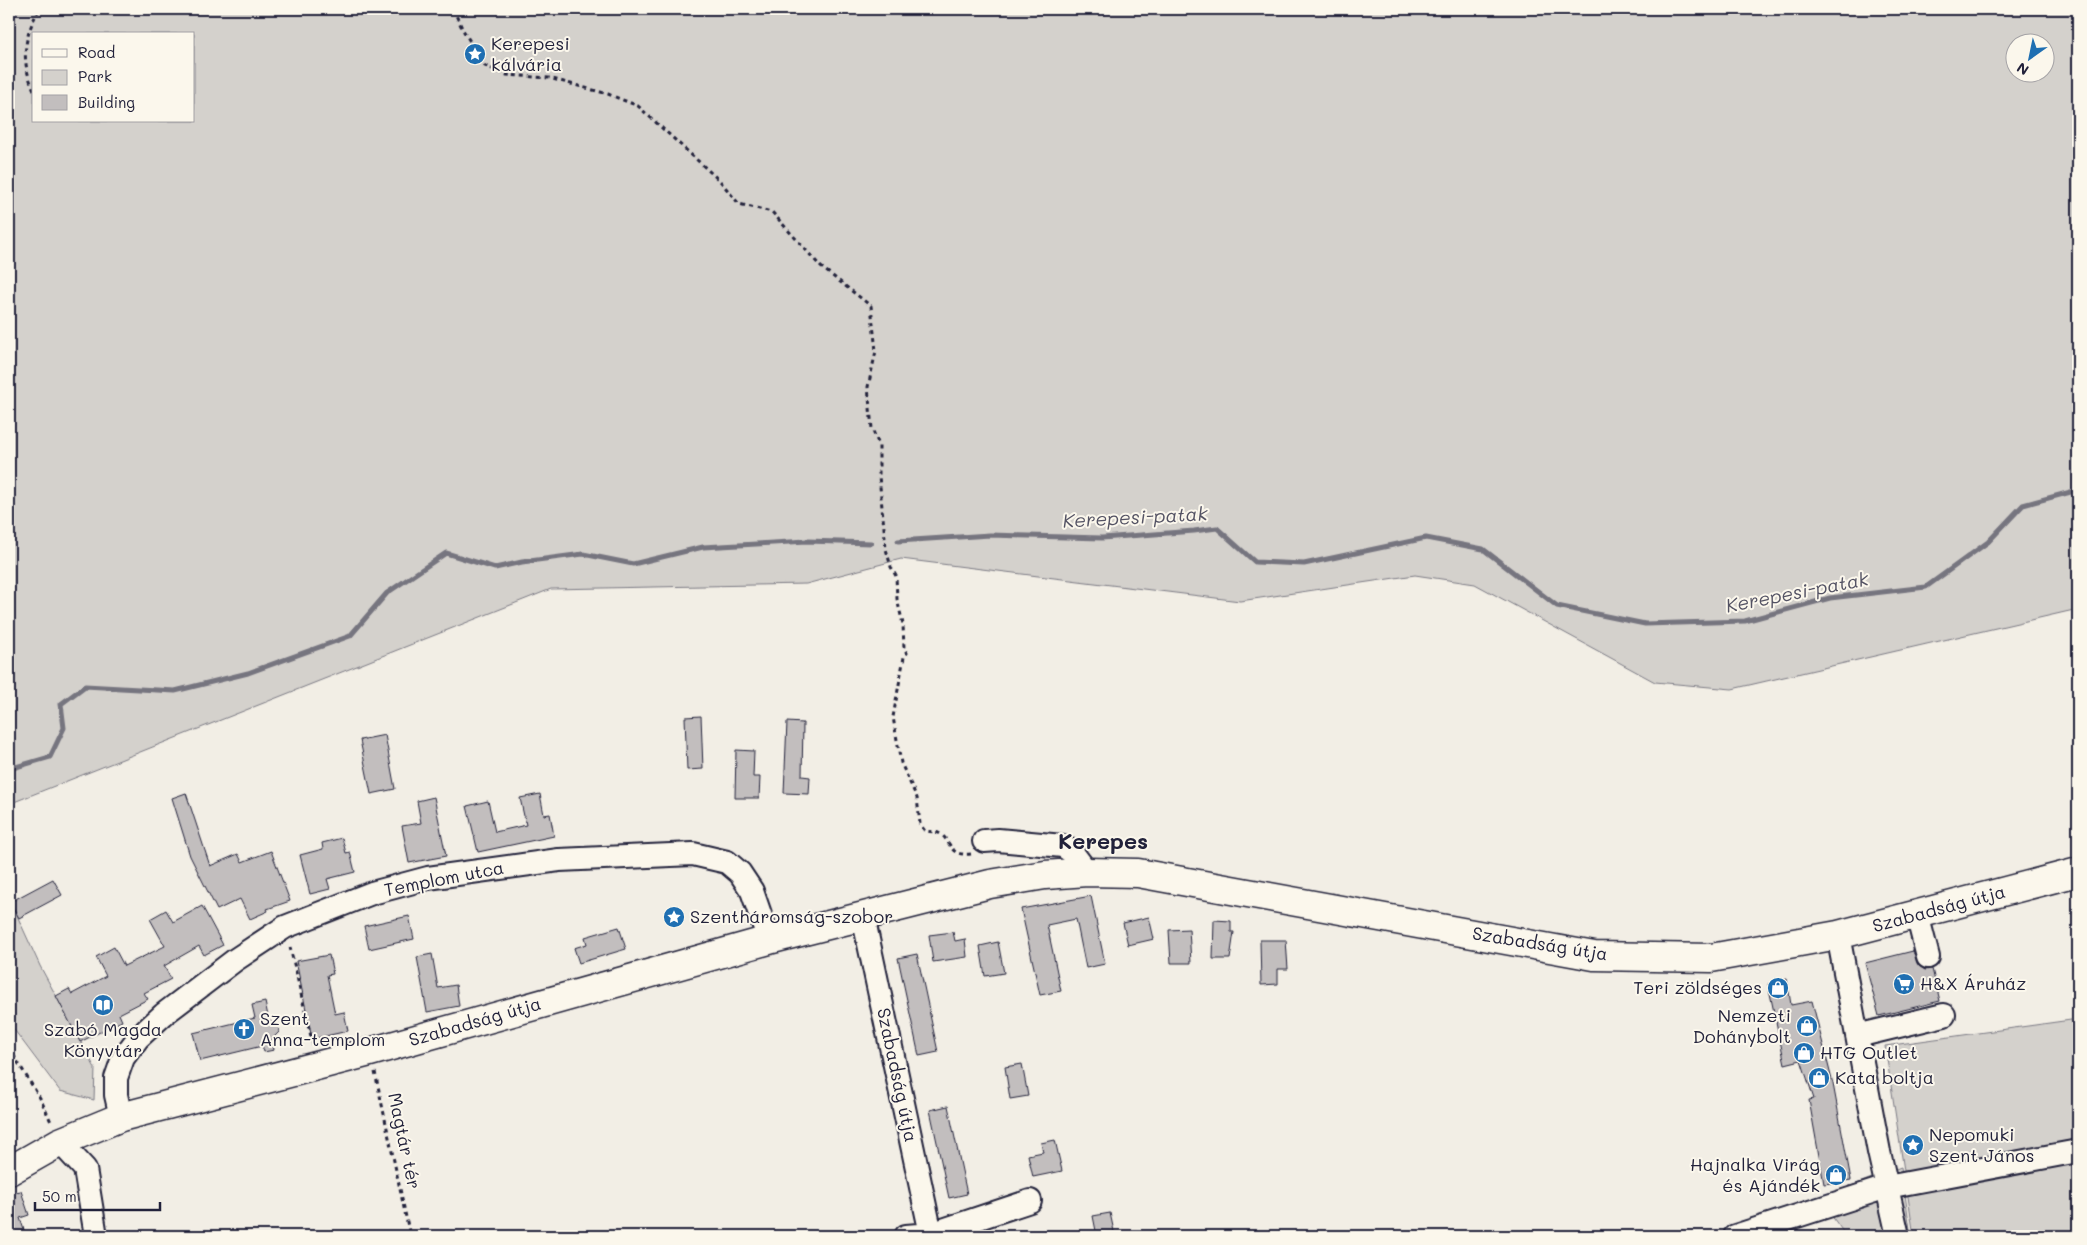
<svg xmlns="http://www.w3.org/2000/svg" width="2087" height="1245" font-family="Mali,sans-serif">
<rect width="100%" height="100%" fill="#f2eee5"/>
<filter id="ink" filterUnits="userSpaceOnUse"><feTurbulence type="fractalNoise" baseFrequency=".02" numOctaves="2"/><feDisplacementMap in="SourceGraphic" scale="10" xChannelSelector="R" yChannelSelector="G"/><feConvolveMatrix kernelMatrix="1 2 1 2 8 2 1 2 1" color-interpolation-filters="sRGB"/></filter>
<g filter="url(#ink)">
<path fill="#d4d1cc" stroke="#7b7a84" fill-rule="evenodd" d="M9 9H2078V609L1732 689 1655 682 1475 584 1415 575 1240 601 901 559 806 584 551 589 9 804ZM34 34H194V121H34ZM2014 42H2044V72H2014Z
M9 898 40 966 95 1068 94 1100 60 1091 9 1023Z
M2078 1019V1236H1914L1885 1046Z
M1901 1167 1911 1236H1846L1819 1198Z"/>
<g fill="none" stroke-linecap="round" stroke-linejoin="round">
<path stroke="#76747f" stroke-width="5" d="M898 541 990 535 1102 538 1194 531 1217 528 1255 562 1304 564 1426 538 1483 549 1557 606 1645 624 1745 621 1830 598 1926 587 1988 542 2023 505 2078 490
M9 769 50 757 64 728 61 704 85 686 175 691 248 673 350 636 387 593 446 553 495 568 522 562 583 554 633 564 703 547 807 541 871 543"/>
</g>
<path fill="#c2bebe" stroke="#22223b" d="M701 716 703 769 687 770 685 717Z
M787 722 803 723 802 776 810 777 809 794 784 793Z
M385 735 395 789 371 794 360 740Z
M736 750 754 751 753 777H760L759 798H735Z
M186 793 210 866 238 854 242 862 271 851 290 901 267 909 268 911 250 919 240 899 217 910 190 856 172 798Z
M540 794 544 815 550 814 554 836 478 852 467 806 488 801 495 832 526 825 520 798Z
M434 797 446 856 409 863 402 826 421 823 417 801Z
M342 838 346 853 350 852 355 872 327 879 330 889 310 894 300 855 323 849 322 843Z
M53 879 62 895 19 918 10 902Z
M1091 896 1105 964 1086 968 1076 919 1047 925 1061 991 1040 995 1021 909Z
M202 906 223 945 204 955 199 946 164 966 171 979 144 993 148 999 119 1014 122 1021 80 1042 56 996 69 989 72 994 106 976 96 957 114 947 124 966 165 946 150 919 166 910 173 922Z
M409 916 414 939 369 949 364 926Z
M1149 917 1154 939 1128 945 1123 923Z
M1214 920 1231 921V932H1234L1230 959H1213Z
M619 927 626 949 579 963 574 948 587 944 585 937Z
M1189 929 1191 963H1171L1169 930Z
M953 932 955 941 965 939 967 957 933 962 929 935Z
M1260 940H1286L1288 969H1278V984L1261 985Z
M998 942 1004 973 985 976 980 946Z
M1913 951 1919 966 1925 970 1932 969 1940 1001 1879 1016 1865 963Z
M432 954 438 988 456 985 459 1006 427 1012 417 957Z
M917 954 938 1052 919 1056 898 958Z
M329 955 333 974 327 975 335 1014 344 1012 348 1031 312 1039 296 961Z
M1787 979 1791 1005 1812 1001 1833 1084 1851 1180 1824 1184 1809 1100 1814 1099 1801 1060 1785 1064 1768 984Z
M265 1002 269 1021 278 1025 279 1032 272 1039 274 1050 264 1052 261 1042 262 1046 200 1061 193 1033 255 1018 252 1005Z
M1022 1064 1028 1096 1010 1099 1005 1067Z
M948 1106 967 1194 949 1198 930 1110Z
M1055 1140 1062 1171 1033 1177 1028 1155 1043 1152 1041 1143Z
M21 1191 29 1215 20 1218 26 1236H9V1193Z
M1110 1213 1115 1236H1097L1093 1216Z"/>
<g fill="none" stroke-linecap="round" stroke-linejoin="round">
<g stroke="#22223b" stroke-width="26">
<path id="minor" d="M984 841 998 840 1063 846 1072 852 1087 872
M1917 914 1928 957
M863 916 931 1234
M1838 935 1879 1152 1898 1236
M1857 1036 1944 1015
M121 1117 116 1095V1078L123 1058 138 1038 164 1014 235 960 285 927 372 893 428 878 559 860 693 854 727 862 740 873 752 891 769 940
M60 1142 85 1169 96 1236
M906 1236 931 1234 1030 1201
M1735 1236 1887 1187 2078 1151"/>
</g>
<g stroke="#22223b" stroke-width="31">
<path id="major" d="M9 1171 60 1142 121 1117 370 1052 769 940 990 884 1045 875 1087 872 1138 873 1594 956 1711 958 1838 935 2078 872"/>
</g>
<path stroke="#22223b" stroke-width="3" stroke-dasharray="4 4" stroke-linecap="butt" d="M453 9 463 30 485 66 507 75 549 78 608 94 638 106 721 182 739 204 772 212 821 267 871 306 876 351 868 387 872 429 879 445V476L886 549 891 567 896 576 897 599 903 624 904 649 907 653 904 657 893 717 901 763 917 798 920 824 925 831C931 832 937 831 942 835 953 845 949 856 971 854
M34 90C20 60 24 37 39 9
M290 947 313 1045
M9 1048 40 1098 52 1124
M375 1072 410 1236"/>
<use href="#minor" stroke="#fbf7ec" stroke-width="22"/>
<use href="#major" stroke="#fbf7ec" stroke-width="28"/>
</g>
</g>
<defs>
<g id="sight-disc" transform="scale(1.125)"><circle r="9.5" fill="#1f6fb2" stroke="#fbf7ec"/><path d="M0-6L1.8-2.2L6-1.7L2.9 1.2L3.7 5.4L0 3.3L-3.7 5.4L-2.9 1.2L-6-1.7L-1.8-2.2Z" fill="#fff"/></g>
<g id="supermarket-disc" transform="scale(1.125)"><circle r="9.5" fill="#1f6fb2" stroke="#fbf7ec"/><path d="M-6-5.5h2.5l.6 2H6L4.5 2H-2.5L-4.4-4H-6ZM-1.5 3.2a1.3 1.3 0 1 0 .1 0ZM3 3.2a1.3 1.3 0 1 0 .1 0Z" fill="#fff"/></g>
<g id="shop-disc" transform="scale(1.125)"><circle r="9.5" fill="#1f6fb2" stroke="#fbf7ec"/><path d="M-5-2.5h2.3a2.7 3.5 0 0 1 5.4 0H5L5.5 6h-11ZM-1.5-2.5h3a1.5 2.3 0 0 0-3 0Z" fill="#fff"/></g>
<g id="library-disc" transform="scale(1.125)"><circle r="9.5" fill="#1f6fb2" stroke="#fbf7ec"/><path d="M-6-4Q-3-5.5-.7-3.5V5Q-3 3-6 4ZM6-4Q3-5.5 .7-3.5V5Q3 3 6 4Z" fill="#fff"/></g>
<g id="church-disc" transform="scale(1.125)"><circle r="9.5" fill="#1f6fb2" stroke="#fbf7ec"/><path d="M-1.2-6h2.4v3.5h3.3v2.4h-3.3V6h-2.4V-.1h-3.3v-2.4h3.3Z" fill="#fff"/></g>
</defs>
<g fill-rule="evenodd">
<use href="#sight-disc" x="475" y="54"/>
<use href="#sight-disc" x="674" y="917"/>
<use href="#supermarket-disc" x="1904" y="984"/>
<use href="#shop-disc" x="1778" y="988"/>
<use href="#library-disc" x="103" y="1005"/>
<use href="#shop-disc" x="1807" y="1026"/>
<use href="#church-disc" x="244" y="1029"/>
<use href="#shop-disc" x="1804" y="1053"/>
<use href="#shop-disc" x="1819" y="1078"/>
<use href="#sight-disc" x="1913" y="1145"/>
<use href="#shop-disc" x="1836" y="1175"/>
</g>
<g text-anchor="middle" stroke-width="4" stroke-linejoin="round" paint-order="stroke">
<g font-size="18" fill="#22223b" stroke="#fbf7ec" text-anchor="start">
<text x="491" y="50">Kerepesi<tspan x="491" dy="21">kálvária</tspan></text>
<text x="690" y="923">Szentháromság-szobor</text>
<text x="1920" y="990">H&amp;X Áruház</text>
<text x="1762" y="994" text-anchor="end">Teri zöldséges</text>
<text x="1791" y="1022" text-anchor="end">Nemzeti<tspan x="1791" dy="21">Dohánybolt</tspan></text>
<text x="260" y="1025">Szent<tspan x="260" dy="21">Anna-templom</tspan></text>
<text x="103" y="1036" text-anchor="middle">Szabó Magda<tspan x="103" dy="21">Könyvtár</tspan></text>
<text x="1820" y="1059">HTG Outlet</text>
<text x="1835" y="1084">Kata boltja</text>
<text x="1929" y="1141">Nepomuki<tspan x="1929" dy="21">Szent János</tspan></text>
<text x="1820" y="1171" text-anchor="end">Hajnalka Virág<tspan x="1820" dy="21">és Ajándék</tspan></text>
</g>
<g font-size="18" fill="#22223b" stroke="#fbf7ec">
<text transform="translate(444 879) rotate(-11)" y="6">Templom utca</text>
<text transform="translate(1939 909) rotate(-15)" y="6">Szabadság útja</text>
<text transform="translate(1540 944) rotate(9)" y="6">Szabadság útja</text>
<text transform="translate(475 1022) rotate(-16)" y="6">Szabadság útja</text>
<text transform="translate(897 1075) rotate(78)" y="6">Szabadság útja</text>
<text transform="translate(404 1141) rotate(78)" y="6">Magtár tér</text>
</g>
<g font-size="19" font-style="italic" fill="#535263" stroke="#fbf7ec">
<text transform="translate(1135 517) rotate(-3)" y="7">Kerepesi-patak</text>
<text transform="translate(1797 592) rotate(-11)" y="7">Kerepesi-patak</text>
</g>
<g font-size="22" font-weight="bold" fill="#22223b" stroke="#fbf7ec">
<text x="1103" y="849">Kerepes</text>
</g>
</g>
<rect width="2087" height="1245" fill="none" stroke="#fbf7ec" stroke-width="30"/>
<rect x="15" y="15" width="2057" height="1215" fill="none" stroke="#22223b" stroke-width="2" filter="url(#ink)"/>
<rect x="32" y="32" width="162" height="90" fill="#fbf7ec" stroke="#a4a2a5"/>
<rect x="42" y="49" width="25" height="8" fill="#fbf7ec" stroke="#a4a2a5"/>
<text x="78" y="58" font-size="15" fill="#22223b">Road</text>
<rect x="42" y="70" width="25" height="15" fill="#d4d1cc" stroke="#a4a2a5"/>
<text x="78" y="82" font-size="15" fill="#22223b">Park</text>
<rect x="42" y="95" width="25" height="15" fill="#c2bebe" stroke="#a4a2a5"/>
<text x="78" y="108" font-size="15" fill="#22223b">Building</text>
<g transform="translate(2030 58) rotate(213)"><circle r="24" fill="#fbf7ec" stroke="#a4a2a5"/>
<path d="M0-4L9 19L0 12L-9 19Z" fill="#1f6fb2"/>
<text y="-8" font-size="14" font-weight="bold" text-anchor="middle" fill="#22223b">N</text>
</g>
<path d="M35 1202v8h125v-8" fill="none" stroke="#22223b" stroke-width="2.5"/>
<text x="42" y="1202" font-size="15" fill="#22223b" stroke="#fbf7ec" stroke-width="4" paint-order="stroke">50 m</text>
</svg>
